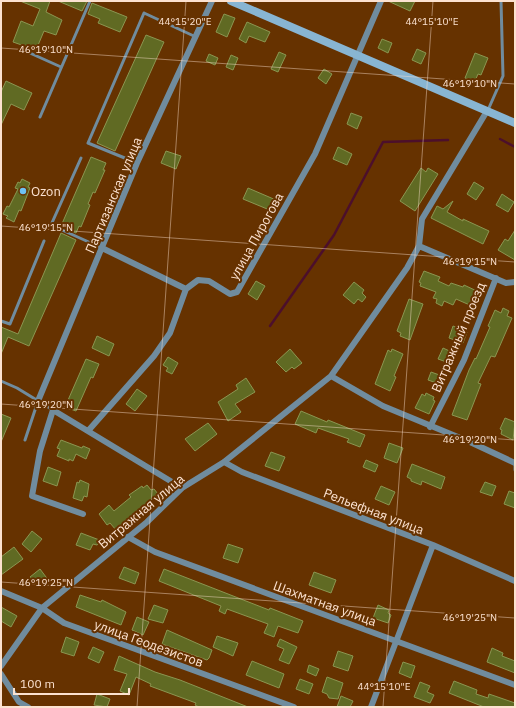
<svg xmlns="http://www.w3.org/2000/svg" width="516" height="708" font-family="'IBM Plex Sans',sans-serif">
<rect width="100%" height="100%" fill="#663200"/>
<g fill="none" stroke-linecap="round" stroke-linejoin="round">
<path stroke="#4c0f2b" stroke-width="2.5" d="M500 139 515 147
M270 326 334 235 383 142 448 140"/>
</g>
<path fill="#606a23" stroke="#8b9651" d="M20 1H50L46 12 62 20 56 35 44 31 36 50 13 42 21 21 33 26 40 9Z
M58 1H87L82 11Z
M388 1H415L410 11Z
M92 3 127 17 120 32 98 23 100 19 88 14Z
M224 14 235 18 227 37 216 32Z
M247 22 270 32 265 42 249 36 246 43 239 39Z
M146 35 164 42 115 151 97 143Z
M382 39 392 43 388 53 378 48Z
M417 49 426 53 421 64 412 60Z
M279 52 286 55 278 72 271 69Z
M475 53 488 58 481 75 478 74 475 81 465 78Z
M209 54 218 58 215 65 206 61Z
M231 55 238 58 233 70 226 67Z
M324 69 332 74 326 84 318 78Z
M6 81 32 93 24 110 11 104 1 125V92Z
M351 113 362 117 357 129 347 124Z
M338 147 352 154 347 165 333 159Z
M166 151 181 156 176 169 161 163Z
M91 157 106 163 103 170H105L95 193 93 192 88 204 90 205 81 227 79 226 76 233 61 226Z
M421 168 426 172 428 168 438 174 415 211 400 201Z
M22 179 30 183 28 187 30 188 21 211 19 210 14 222 6 218 8 216 3 214 7 206 9 207 18 189 15 188 18 182 20 183Z
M474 182 484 188 476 200 467 194Z
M248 188 276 200 272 211 243 199Z
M502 194 514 202 508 212 496 205Z
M453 201 447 212 463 221V219L489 231 483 244 431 218 437 206 443 209Z
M515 230V260L498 250 505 239 508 241Z
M61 233 76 240 29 346 8 337 1 354V327L18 334Z
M424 271 440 277 438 281 449 286 451 283 463 287 464 285 479 292 472 306 456 299 453 305 444 301 442 306 436 303 437 299 433 298 436 292 420 286 421 283 419 282Z
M256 281 265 286 257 300 248 294Z
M354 282 364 290 362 293 366 297 362 302 358 299 354 304 343 295Z
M409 299 423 304 410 340 400 336 401 333 397 331Z
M503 308 509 311 507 316 512 318 495 357 491 356 478 383 481 384 467 420 452 415 469 370 475 358 476 359 490 327 488 326 495 310 501 313Z
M453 326 467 332 463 343 449 338Z
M97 336 114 344 109 356 92 348Z
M443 348 456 354 452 364 438 359Z
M290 349 302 363 294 369 292 367 286 372 276 362Z
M392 349 403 354 394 376 396 377 390 391 375 384 388 350 391 352Z
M168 357 178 363 172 374 166 371 168 368 163 365Z
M86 359 99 364 93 378 91 377 76 411 65 407Z
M431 372 445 377 442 385 428 380Z
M246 378 255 392 235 404 241 412 228 421 218 402 238 389 236 385Z
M137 389 147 396 135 411 126 404Z
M426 393 434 397 433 400 435 401 429 414 415 408 422 394 425 396Z
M301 411 327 422 328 420 365 435 360 447 347 442 349 439 318 428 316 433 295 424Z
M1 414 11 418 1 442Z
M505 418 515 422 513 440 501 434 502 430 500 429Z
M208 423 217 434 195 451 185 439Z
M61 440 82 448 83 446 90 449 86 459 76 454 73 461 69 459V461L57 456 60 449 57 448Z
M389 443 403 448 397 463 384 458Z
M271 452 285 457 279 471 265 466Z
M366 460 378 465 375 472 363 467Z
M412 464 445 477 441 489 422 481 421 485 411 481V479L407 477Z
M48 467 61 472 57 486 43 481Z
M80 480 89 484 87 497 84 496 82 501 73 498 77 482 79 483Z
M485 482 496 486 492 496 480 492Z
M147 485 151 490 154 489 158 494 116 530 110 523 107 525 99 514 109 505 114 511 131 497 129 495 142 486 143 488Z
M381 486 395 492 389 505 375 499Z
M509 491 515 493V508L504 504Z
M32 531 42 539 31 552 22 544Z
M81 533 102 541 97 545 93 544 90 550 76 545Z
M228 544 243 549 238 563 223 558Z
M14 547 23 559 1 575V557Z
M124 567 139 573 135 584 119 578Z
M40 569 49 581 39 588 30 577Z
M164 569 269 610 270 608 303 621 298 633 278 626 274 637 264 633 268 624 227 609 225 614 219 611 221 606 159 581Z
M314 572 336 580 331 593 309 585Z
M80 595 101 602 102 600 126 612 121 625 76 607Z
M154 605 168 610 163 623 148 619Z
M378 605 389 610 388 613 391 615 388 623 373 618Z
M1 607 17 616 11 627 1 621Z
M137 617 149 622 143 635 132 630Z
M167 630 212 650 209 658 207 660 162 644Z
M217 636 238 643 233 656 213 647Z
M66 637 79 642 74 656 61 652Z
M280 639 297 647 289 664 279 660 284 649 277 646Z
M93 647 104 652 99 663 88 658Z
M492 648 503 653 502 656 515 661V673L487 662Z
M338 651 353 656 348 671 333 666Z
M119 656 155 672 180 680 248 707H199L195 705 196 703 150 686 151 684 136 677 129 695 120 691 127 674 114 670Z
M252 661 284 674 279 688 246 675Z
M403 662 415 666 411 678 399 673Z
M309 665 319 669 316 676 307 672Z
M327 677 343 683 338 699 329 698 327 694 322 692Z
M300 679 313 684 309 694 296 689Z
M454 681 477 690 476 694 488 698 489 694 515 703V707H484L449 693Z
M420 682 430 686 427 692 434 695 430 703 414 697Z
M97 694 110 699 107 707 94 705Z
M341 696 353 701 350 707H337Z"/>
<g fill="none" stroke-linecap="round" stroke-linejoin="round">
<path stroke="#708c9e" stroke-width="3" d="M21 49 61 67
M488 110 503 76 501 1
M40 117 90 1
M81 158 51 225 102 248
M137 163 88 143 144 13 196 37
M1 321 10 324 44 241
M1 381 17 388 53 410
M25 440 38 401
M515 464V470"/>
<path stroke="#708c9e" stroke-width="6" d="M419 246 506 283 515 282
M102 248 186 289
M331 376 383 406 470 442 515 463
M38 401 137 163 212 1
M430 427 464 360 496 278
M88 431 154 356 170 333 186 289 198 280 209 281 230 294 237 292 315 154 381 1
M224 462 242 472 433 545 515 581
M83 514 32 496 40 451 53 410 182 488
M128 537 155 552 515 685
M1 591 42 608 64 623 294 707
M1 666 42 608 147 522 182 488 224 462 331 376 407 268 419 246 422 219 487 111
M1 674 19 702 28 707
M371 707 433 545"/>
<path stroke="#88b5d2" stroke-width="8" d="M231 1 515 123"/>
</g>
<path fill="none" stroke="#fce2d0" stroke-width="1" stroke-opacity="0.45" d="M1 48 515 84M1 226 515 262M1 404 515 440M1 582 515 618M137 707 186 1M383 707 433 1"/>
<circle fill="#6ec2f3" stroke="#663200" stroke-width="1.5" cx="23" cy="191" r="4"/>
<g text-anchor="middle" stroke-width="4" stroke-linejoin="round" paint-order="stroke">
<g font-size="13" fill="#fce2d0" stroke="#663200" text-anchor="start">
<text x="31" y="196">Ozon</text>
</g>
<g font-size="13" fill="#fce2d0" stroke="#663200">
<text transform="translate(113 195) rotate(-67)" y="5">Партизанская улица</text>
<text transform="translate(256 236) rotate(-61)" y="5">улица Пирогова</text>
<text transform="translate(458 337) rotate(-67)" y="5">Витражный проезд</text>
<text transform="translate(141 511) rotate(-40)" y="5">Витражная улица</text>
<text transform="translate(374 511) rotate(21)" y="5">Рельефная улица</text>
<text transform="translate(325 603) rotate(20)" y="5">Шахматная улица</text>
<text transform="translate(149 643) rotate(20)" y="5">улица Геодезистов</text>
</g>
</g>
<g font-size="10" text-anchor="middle" fill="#fce2d0" stroke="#663200" stroke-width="4" stroke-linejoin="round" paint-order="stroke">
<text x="185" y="25">44°15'20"E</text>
<text x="432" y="25">44°15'10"E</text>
<text x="46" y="53">46°19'10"N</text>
<text x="470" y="87">46°19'10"N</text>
<text x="46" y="231">46°19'15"N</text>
<text x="470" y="265">46°19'15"N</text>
<text x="46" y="408">46°19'20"N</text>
<text x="470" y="443">46°19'20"N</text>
<text x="46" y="586">46°19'25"N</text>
<text x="470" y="621">46°19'25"N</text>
<text x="384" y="690">44°15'10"E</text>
</g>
<rect width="516" height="708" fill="none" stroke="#fce2d0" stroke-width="4"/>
<path d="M14 688v6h115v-6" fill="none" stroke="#fce2d0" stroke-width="2"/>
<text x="20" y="688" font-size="12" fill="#fce2d0" stroke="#663200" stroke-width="3" paint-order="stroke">100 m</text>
</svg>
